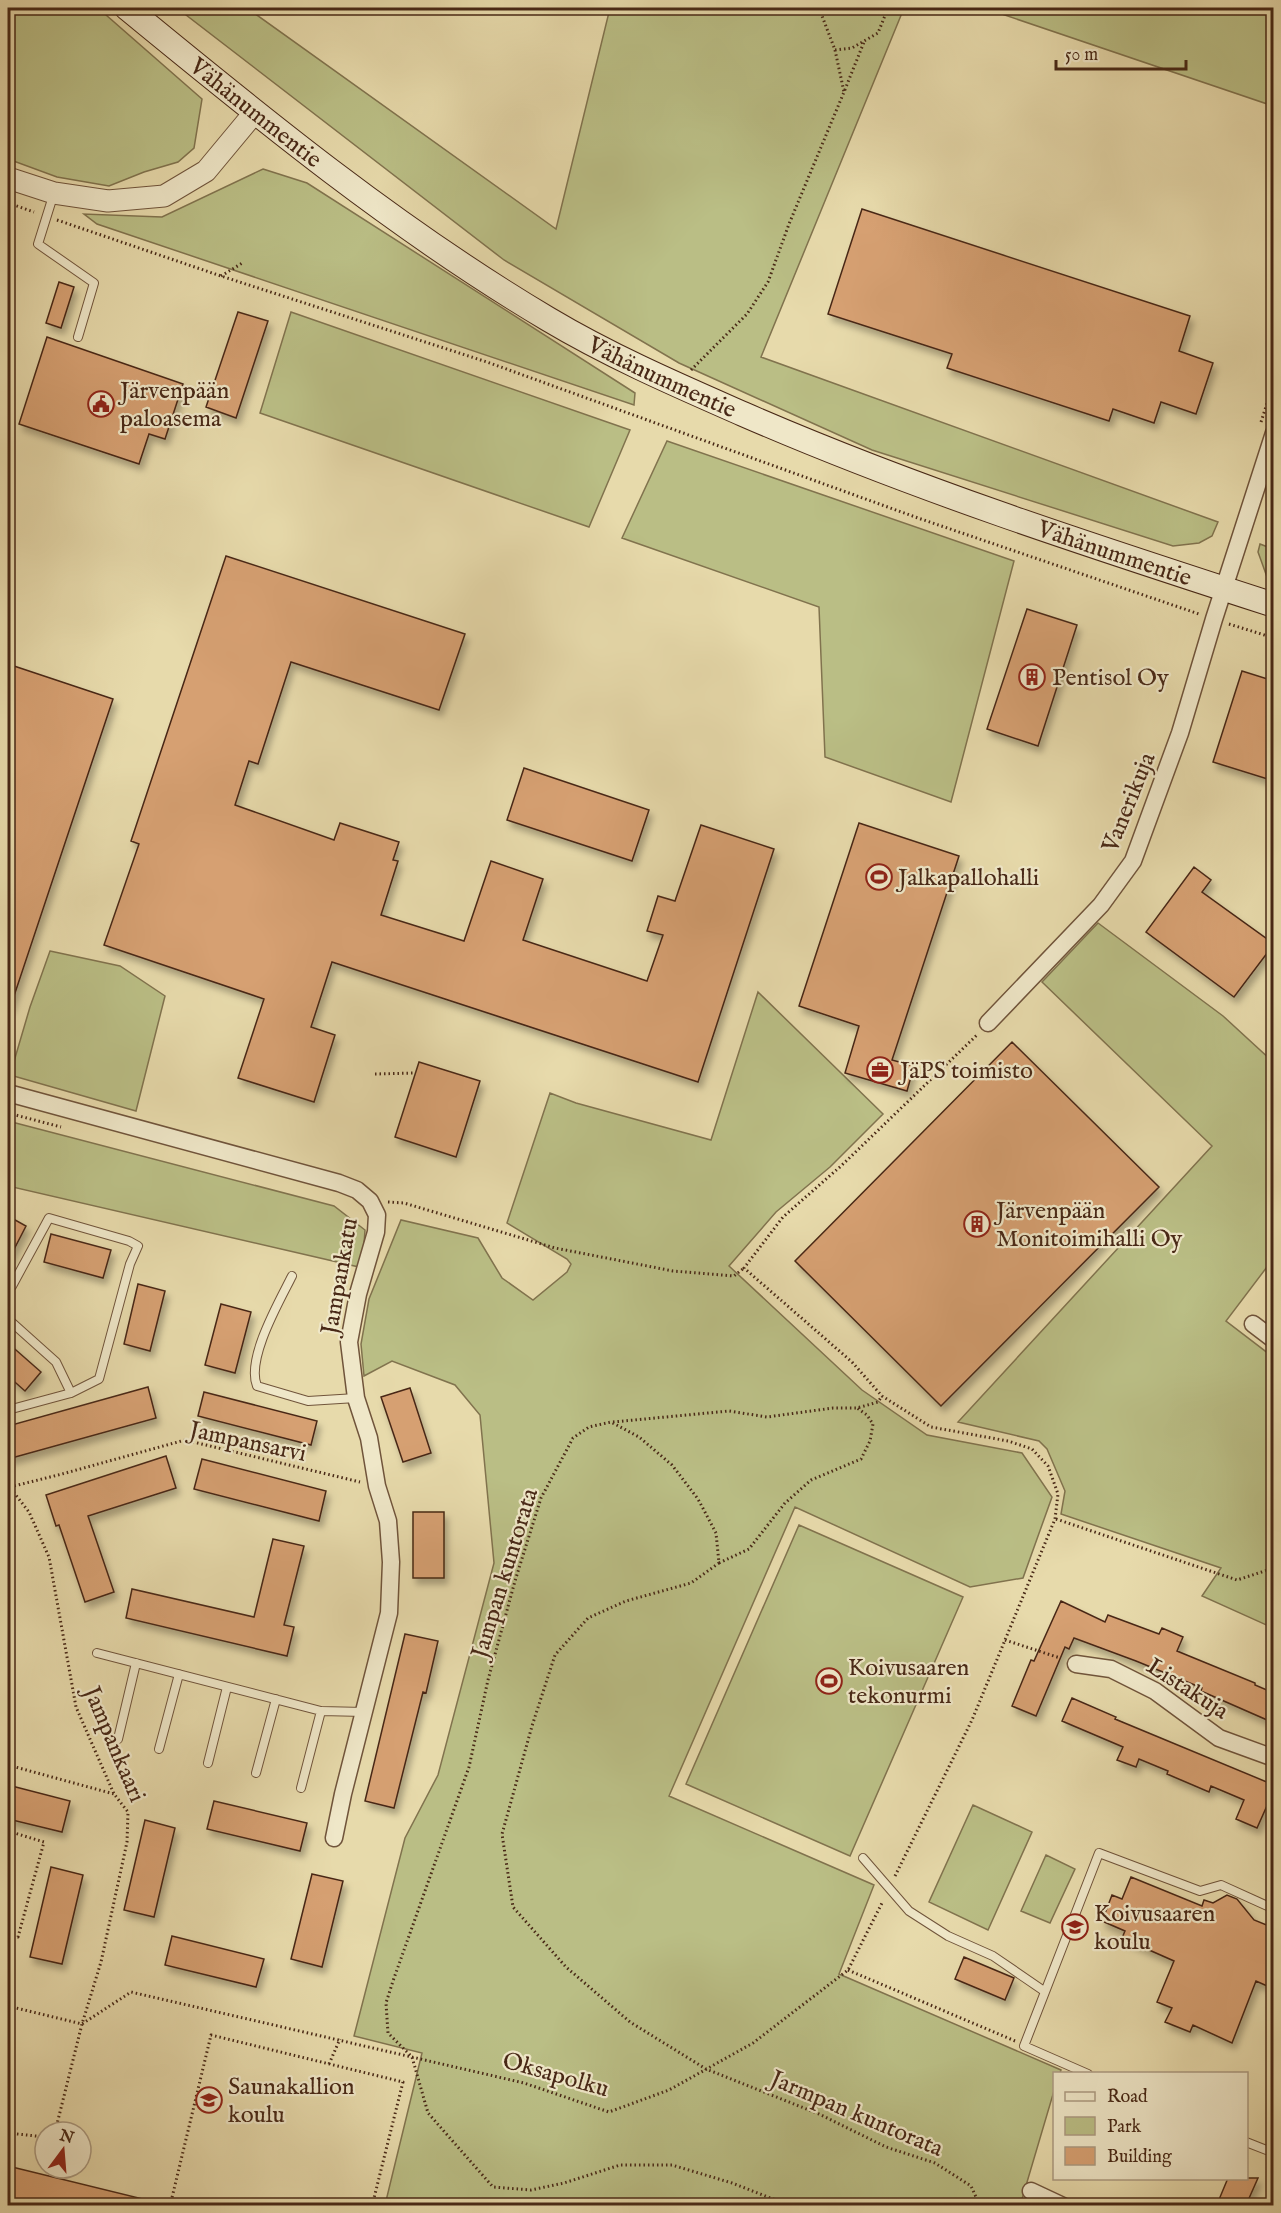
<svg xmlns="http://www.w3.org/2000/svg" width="1281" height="2213" font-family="'IM FELL English',serif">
<defs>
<filter id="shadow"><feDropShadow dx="3.5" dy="6" stdDeviation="3" flood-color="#0004"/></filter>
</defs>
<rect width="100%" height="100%" fill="#e7daab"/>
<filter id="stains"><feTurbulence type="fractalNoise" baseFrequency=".00333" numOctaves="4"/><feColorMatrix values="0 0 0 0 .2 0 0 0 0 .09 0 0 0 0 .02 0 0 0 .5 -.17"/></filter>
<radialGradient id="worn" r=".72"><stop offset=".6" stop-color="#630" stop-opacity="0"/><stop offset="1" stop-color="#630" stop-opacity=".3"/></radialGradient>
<path fill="#babe85" stroke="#81734e" stroke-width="1.5" d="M8 8H98L202 99 194 148 178 162 144 172 109 186 57 177 8 159Z
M177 8H247L556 229 610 8H904L761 357 1218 522 1212 536 1199 543 1173 546 872 450 679 363 504 260Z
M984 8H1273V106Z
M263 169 307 183 635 393 634 405 97 224 84 214 162 217Z
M291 312 630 430 589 527 260 413Z
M667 441 1014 561 951 802 825 757 819 607 622 538Z
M1260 544 1273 549V579L1267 577 1258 552Z
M1098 923 1223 1016 1273 1062V1259L1226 1321 1273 1357V1628L1202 1596 1221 1568 1061 1514 1065 1491 1047 1449 1039 1441 958 1422 1212 1146 1042 982Z
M50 951 120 966 165 996 136 1111 10 1075 30 1007Z
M758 992 883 1114 830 1167 776 1212 729 1266 862 1390 927 1435 1022 1453 1052 1497 1023 1578 970 1587 795 1507 669 1796 874 1885 839 1974 1061 2070 1060 2073 1054 2074V2091L1022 2199 1023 2205H385L422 2053 354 2036 405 1838 438 1775 494 1563 480 1415 455 1385 392 1361 364 1376 361 1344 369 1299 401 1220 478 1238 502 1278 533 1300 567 1272 571 1264 567 1259 507 1223 550 1093 576 1103 711 1140Z
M8 1121 334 1206 365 1230 364 1244 359 1267 8 1186Z
M799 1525 963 1597 850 1856 686 1784Z
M973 1805 1032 1832 988 1930 929 1902Z
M1046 1855 1075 1869 1050 1923 1021 1911Z"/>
<path fill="#d6a072" stroke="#482816" stroke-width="1.5" filter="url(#shadow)" d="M862 209 1190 316 1179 351 1213 363 1196 414 1161 402 1154 423 1113 409 1109 421 947 368 952 354 828 314Z
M59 282 74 287 61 328 46 323Z
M238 312 268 321 236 418 206 407Z
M47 337 183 384 165 439 149 434 139 464 19 424Z
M226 556 465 634 439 710 291 662 258 764 249 761 235 805 334 840 340 823 399 842 393 860 398 861 381 915 464 941 491 861 543 879 523 940 647 981 663 935 647 931 658 896 675 901 701 825 774 849 698 1082 332 962 311 1027 335 1035 314 1102 238 1078 264 999 104 945 139 844 131 841Z
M1027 609 1077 625 1038 746 987 729Z
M8 664 113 699 10 1008H8Z
M1242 671 1274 681V781L1213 762Z
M524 768 649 810 632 861 507 820Z
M859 823 959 856 892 1060 914 1066 907 1091 845 1073 859 1026 799 1006Z
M1194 867 1211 880 1202 892 1274 944 1234 997 1146 932Z
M1012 1042 1159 1187 941 1406 795 1261Z
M419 1062 480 1081 456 1157 395 1137Z
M8 1216 26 1226 8 1261Z
M51 1234 111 1250 103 1278 44 1262Z
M138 1284 165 1291 150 1351 124 1344Z
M221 1304 251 1312 235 1373 205 1365Z
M8 1343 41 1372 25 1391 8 1376Z
M148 1387 156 1418 8 1459V1426Z
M410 1388 431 1453 403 1462 381 1397Z
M204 1392 317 1421 311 1445 198 1416Z
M166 1456 176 1488 88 1516 114 1592 85 1602 59 1525 56 1526 46 1495Z
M202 1459 326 1491 319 1521 194 1489Z
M413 1512H444V1578H413Z
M273 1539 304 1546 284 1625 294 1627 287 1656 126 1618 132 1589 254 1617Z
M1061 1601 1105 1622 1108 1615 1159 1634 1162 1628 1183 1637 1177 1651 1255 1683V1685L1274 1693V1723L1201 1691 1202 1688 1136 1661 1074 1638 1069 1649 1065 1647 1036 1716 1012 1706 1031 1660 1034 1661Z
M405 1634 438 1641 426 1693 423 1692 394 1808 365 1801Z
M1072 1698 1116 1717 1115 1719 1274 1785V1790L1257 1828 1236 1819 1244 1800 1211 1786 1209 1792 1167 1774 1168 1771 1139 1759 1136 1767 1117 1760 1123 1747 1062 1721Z
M8 1785 70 1801 62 1832 8 1819Z
M214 1801 307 1823 300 1851 207 1829Z
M145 1820 175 1828 154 1917 124 1910Z
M51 1867 83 1875 62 1964 30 1957Z
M312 1874 343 1881 322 1967 291 1959Z
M1131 1877 1202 1906 1204 1900 1213 1903 1227 1895 1237 1899 1254 1920 1274 1928V1989L1256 1981 1232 2043 1193 2025 1190 2032 1165 2022 1172 2008 1157 2002 1174 1961 1122 1938 1125 1931 1102 1921 1112 1895 1122 1899Z
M172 1936 264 1959 256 1987 165 1965Z
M964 1957 1014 1978 1005 2000 955 1979Z
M8 2166 147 2200V2205H8Z
M1228 2178H1258L1246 2205H1226L1218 2202Z"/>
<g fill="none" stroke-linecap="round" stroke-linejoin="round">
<g stroke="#70543b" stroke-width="10">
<path id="service" d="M54 193 38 244 94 283 78 337
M292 1276C279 1302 246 1359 257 1386L308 1401 356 1398
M8 1288 12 1286 49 1218 129 1241 138 1246 130 1264 99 1379 71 1393 8 1410
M8 1319 56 1362 71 1393
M97 1653 321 1711 364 1712
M118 1739 136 1663
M159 1749 179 1674
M208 1763 227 1687
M256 1773 276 1699
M301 1788 321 1711
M863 1858 909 1911 948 1936 993 1956 1044 1991
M1088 2074 1024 2046 1099 1853 1200 1891 1221 1885 1274 1909
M1246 2142 1274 2153"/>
</g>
<g stroke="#70543b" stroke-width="19">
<path id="minor" d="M988 1023 1101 905 1133 861 1180 733 1214 619 1274 433
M8 1093 339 1183 357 1190 370 1201 377 1215 376 1232 358 1294 349 1342 356 1398 369 1438 377 1486 388 1521 391 1562 389 1613 343 1794 334 1838
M1253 1324 1274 1340
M1076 1664 1111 1669 1155 1691 1219 1738 1274 1758
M1031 2191 1063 2206"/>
</g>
<g stroke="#70543b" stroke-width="23">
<path id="tertiary" d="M8 178 54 193 108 201 164 196 206 171 255 112"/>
</g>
<g stroke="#482816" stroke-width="26">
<g id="secondary">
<path id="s1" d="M127 8C262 119 398 230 548 319 610 356 677 385 743 414 915 489 1095 547 1274 605"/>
</g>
</g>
<path stroke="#482816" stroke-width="3" stroke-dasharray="1.5 3" stroke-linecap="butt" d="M819 8 835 50 852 48 878 33 888 8
M835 50 844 92 864 42
M8 203 34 212
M57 220 221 276 487 362 918 518 1199 614
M221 276 244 262
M691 370 747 314 768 282 789 224 844 92
M1261 422 1274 382
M1271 501 1270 525 1274 546
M1229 624 1274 638
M375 1074 415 1073
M8 1113 61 1127
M388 1202 404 1203 555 1248 673 1271 734 1276 744 1268
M613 1422 729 1411 767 1417 833 1408H857L878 1402 882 1396
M8 1485 29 1512 49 1557 76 1707 114 1794 128 1812 127 1842 101 1962 82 2024 55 2132
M10 1487 62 1474 185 1440 360 1482
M1056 1519 1237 1580 1274 1568
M719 1563 749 1549 785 1503 811 1480 861 1459 870 1441 873 1424 867 1415 857 1408
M1005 1640 1060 1658
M8 1765 114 1794
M8 1831 44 1842 18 1937 8 1934
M895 1876 972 1720 1055 1519 1058 1494 1048 1466 1032 1449 1008 1441 931 1427 882 1396 852 1362 744 1268 783 1217 841 1166 978 1034
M848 1970 1015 2041
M8 2006 82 2024 131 1992 524 2083 609 2112 669 2090 753 2043 848 1970 883 1901
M329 2064 340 2039
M8 2133 45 2137
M170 2206 211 2035 403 2082 372 2206
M791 2206 732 2183 672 2165H620L564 2183 531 2190 493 2187 428 2113 412 2057 388 2033 386 2003 393 1981 469 1767 488 1680 515 1581 541 1498 573 1438 589 1427 611 1422 639 1437 672 1465 698 1499 716 1533 719 1563 691 1583 626 1601 588 1618 555 1655 532 1726 502 1834 513 1907 566 1967 630 2022 706 2069 819 2114 886 2147 935 2163 971 2186 980 2206"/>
<use href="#service" stroke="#efe7c8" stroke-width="8"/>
<use href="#minor" stroke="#efe7c8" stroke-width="16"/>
<use href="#tertiary" stroke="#efe7c8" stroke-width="21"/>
<use href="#secondary" stroke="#efe7c8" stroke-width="24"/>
</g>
<defs>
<g id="civic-ring" transform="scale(1.35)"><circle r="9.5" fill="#efe7c8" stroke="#8f2418" stroke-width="1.5"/><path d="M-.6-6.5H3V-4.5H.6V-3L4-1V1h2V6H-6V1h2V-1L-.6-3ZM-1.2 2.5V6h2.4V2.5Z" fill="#8f2418"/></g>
<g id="building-ring" transform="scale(1.35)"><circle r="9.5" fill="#efe7c8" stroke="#8f2418" stroke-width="1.5"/><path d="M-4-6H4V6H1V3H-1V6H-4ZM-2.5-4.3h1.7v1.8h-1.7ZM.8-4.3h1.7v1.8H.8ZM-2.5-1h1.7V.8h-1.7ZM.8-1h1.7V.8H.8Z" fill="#8f2418"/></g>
<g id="stadium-ring" transform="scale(1.35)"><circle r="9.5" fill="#efe7c8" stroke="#8f2418" stroke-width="1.5"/><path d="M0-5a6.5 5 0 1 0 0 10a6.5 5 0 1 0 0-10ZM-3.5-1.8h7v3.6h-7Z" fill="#8f2418"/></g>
<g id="office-ring" transform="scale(1.35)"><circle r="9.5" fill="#efe7c8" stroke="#8f2418" stroke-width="1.5"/><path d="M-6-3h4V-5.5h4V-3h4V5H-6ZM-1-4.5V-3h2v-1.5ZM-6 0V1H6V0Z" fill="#8f2418"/></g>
<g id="school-ring" transform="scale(1.35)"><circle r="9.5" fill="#efe7c8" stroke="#8f2418" stroke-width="1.5"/><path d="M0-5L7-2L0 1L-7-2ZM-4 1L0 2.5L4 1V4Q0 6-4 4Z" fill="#8f2418"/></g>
</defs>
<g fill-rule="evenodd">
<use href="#civic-ring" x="101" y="404"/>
<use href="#building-ring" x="1032" y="677"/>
<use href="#stadium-ring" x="879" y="877"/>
<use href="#office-ring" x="880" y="1070"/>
<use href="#building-ring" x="977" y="1224"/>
<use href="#stadium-ring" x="829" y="1681"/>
<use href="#school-ring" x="1075" y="1927"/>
<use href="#school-ring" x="209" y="2100"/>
</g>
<g text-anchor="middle" stroke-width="4.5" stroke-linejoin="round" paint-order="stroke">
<g font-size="24" fill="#482816" stroke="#efe7c8">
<text dy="8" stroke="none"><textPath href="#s1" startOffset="166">Vähänummentie</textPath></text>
<text dy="8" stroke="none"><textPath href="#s1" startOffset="652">Vähänummentie</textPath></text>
<text dy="8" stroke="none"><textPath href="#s1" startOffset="1138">Vähänummentie</textPath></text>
<text transform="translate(1128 802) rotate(-68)" y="8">Vanerikuja</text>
<text transform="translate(339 1276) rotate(-80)" y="8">Jampankatu</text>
<text transform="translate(248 1441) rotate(12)" y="8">Jampansarvi</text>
<text transform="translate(504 1573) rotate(-73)" y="8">Jampan kuntorata</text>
<text transform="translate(1188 1688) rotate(33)" y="8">Listakuja</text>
<text transform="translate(115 1744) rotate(67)" y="8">Jampankaari</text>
<text transform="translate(556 2074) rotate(16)" y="8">Oksapolku</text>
<text transform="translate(857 2113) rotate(23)" y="8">Jarmpan kuntorata</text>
</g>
<g font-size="24" fill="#482816" stroke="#efe7c8" text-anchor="start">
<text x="120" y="398">Järvenpään<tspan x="120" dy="28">paloasema</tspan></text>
<text x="1052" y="685">Pentisol Oy</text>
<text x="898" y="885">Jalkapallohalli</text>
<text x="900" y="1078">JäPS toimisto</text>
<text x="996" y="1218">Järvenpään<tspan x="996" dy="28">Monitoimihalli Oy</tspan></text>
<text x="848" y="1675">Koivusaaren<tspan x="848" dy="28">tekonurmi</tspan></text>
<text x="1094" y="1921">Koivusaaren<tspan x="1094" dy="28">koulu</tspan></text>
<text x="228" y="2094">Saunakallion<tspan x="228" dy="28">koulu</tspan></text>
</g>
</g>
<rect width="1281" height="2213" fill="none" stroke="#e7daab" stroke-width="30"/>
<rect x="9" y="9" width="1263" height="2195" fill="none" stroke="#482816" stroke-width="3"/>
<rect x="15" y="15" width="1251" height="2183" fill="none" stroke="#482816" stroke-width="1.5"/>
<rect x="1053" y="2072" width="195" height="108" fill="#efe7c8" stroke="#ac9b81" stroke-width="1.5"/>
<rect x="1065" y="2092" width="30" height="9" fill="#efe7c8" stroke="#ac9b81" stroke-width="1.5"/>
<text x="1107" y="2102" font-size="18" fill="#482816">Road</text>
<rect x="1065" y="2117" width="30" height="18" fill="#babe85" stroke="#ac9b81" stroke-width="1.5"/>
<text x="1107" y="2132" font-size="18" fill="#482816">Park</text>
<rect x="1065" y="2147" width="30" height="18" fill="#d6a072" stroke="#ac9b81" stroke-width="1.5"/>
<text x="1107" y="2162" font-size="18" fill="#482816">Building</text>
<g transform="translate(63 2150) rotate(16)"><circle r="28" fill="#efe7c8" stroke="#ac9b81" stroke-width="1.5"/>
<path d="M0-4.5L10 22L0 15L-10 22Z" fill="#8f2418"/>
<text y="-9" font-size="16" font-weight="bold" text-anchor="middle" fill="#482816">N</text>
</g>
<path d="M1056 60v9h130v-9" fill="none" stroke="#482816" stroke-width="3"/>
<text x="1065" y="60" font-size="18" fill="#482816" stroke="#efe7c8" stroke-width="4.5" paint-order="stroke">50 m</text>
<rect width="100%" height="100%" filter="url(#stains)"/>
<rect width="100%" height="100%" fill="url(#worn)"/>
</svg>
